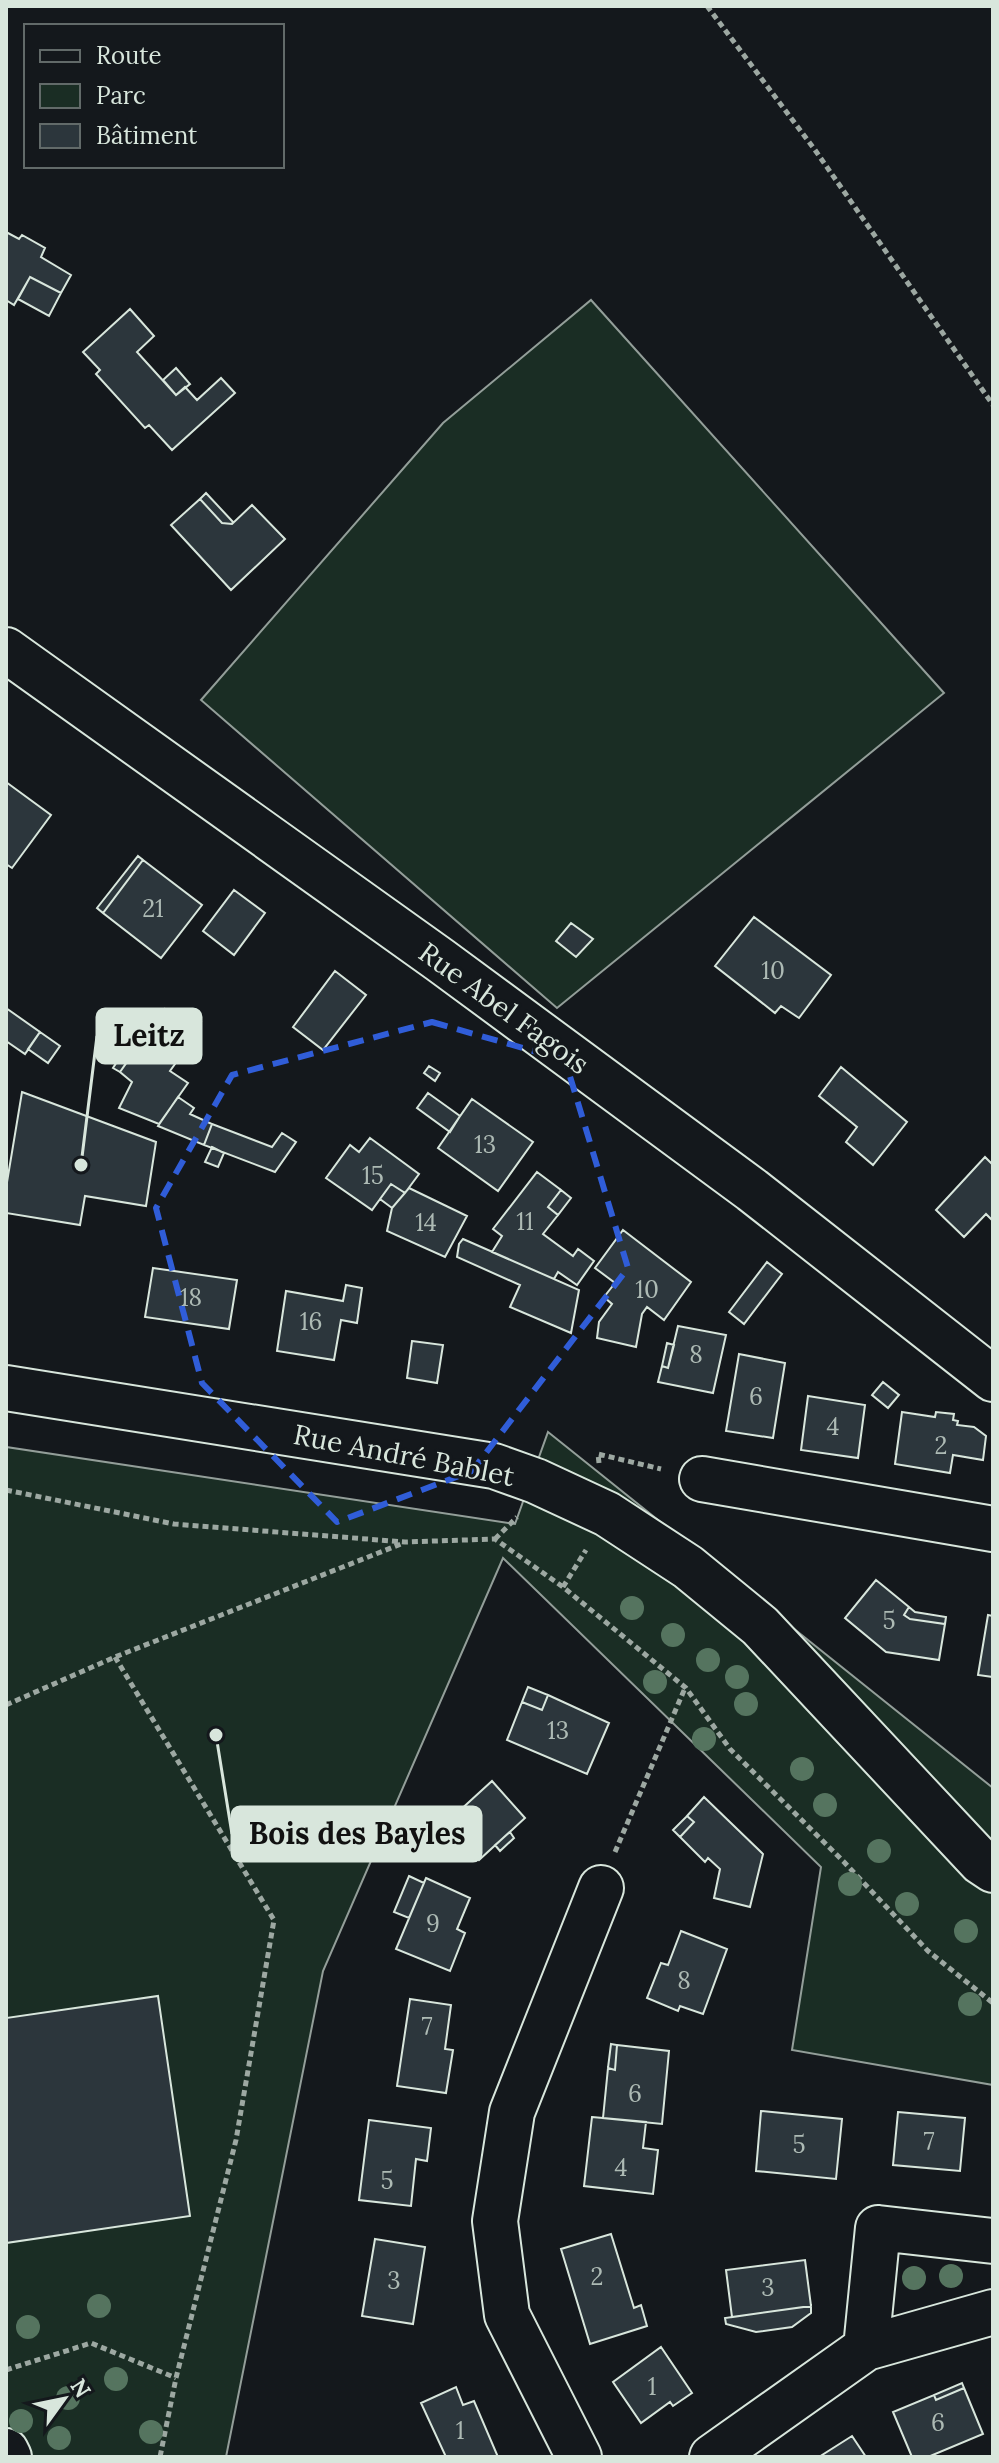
<svg xmlns="http://www.w3.org/2000/svg" width="999" height="2463" font-family="Lora,serif">
<rect width="100%" height="100%" fill="#14181c"/>
<path fill="#1a2d24" stroke="#939e99" stroke-width="2" d="M591 300 944 693 557 1008 201 700 443 423Z
M548 1432 993 1788V2085L792 2050 821 1867 503 1558 323 1971 226 2457H6V1447L515 1524Z"/>
<path fill="#2c363c" stroke="#d8e6dc" stroke-width="2" d="M6 232 19 239 22 235 45 248 41 257 71 275 61 293 30 277 14 305 6 300Z
M30 277 61 293 49 316 18 299Z
M130 309 154 336 137 352 176 395 185 387 197 400 221 378 235 393 172 450 149 425 145 428 96 374 100 370 83 352Z
M176 368 190 384 176 395 163 380Z
M206 493 233 522 232 524 222 523 200 499Z
M200 499 222 523 232 524 252 505 285 539 231 590 171 525Z
M6 782 51 815 12 868 6 864Z
M138 856 143 860 103 913 97 908Z
M143 860 202 905 161 958 103 913Z
M234 890 265 913 234 955 203 931Z
M754 917 831 975 799 1018 781 1006 775 1013 715 966Z
M571 923 593 939 576 957 556 941Z
M335 971 366 995 323 1050 293 1027Z
M6 1008 40 1032 25 1054 6 1041Z
M165 1009 198 1032 170 1071 188 1083 159 1124 119 1108 132 1082 120 1072Z
M188 1013 201 1022 196 1031 182 1021Z
M40 1032 60 1046 48 1063 28 1049Z
M124 1051 131 1056 120 1072 113 1068Z
M429 1066 440 1073 435 1081 424 1073Z
M841 1067 907 1122 873 1165 846 1142 857 1127 819 1096Z
M22 1092 156 1142 146 1206 85 1196 80 1225 6 1213V1188Z
M428 1093 460 1116 450 1132 417 1108Z
M178 1097 194 1108 190 1114 212 1124 204 1145 158 1126Z
M472 1099 533 1142 498 1191 438 1148Z
M212 1124 272 1147 282 1133 296 1142 275 1172 204 1145Z
M370 1138 419 1174 405 1193 391 1184 372 1210 326 1178 350 1145 359 1152Z
M212 1147 224 1153 218 1167 205 1162Z
M985 1157 993 1165V1221L986 1214 964 1237 936 1210Z
M537 1172 561 1190 548 1207 558 1215 543 1234 573 1256 578 1249 594 1261 577 1285 558 1272 554 1279 492 1252 502 1236 493 1229Z
M391 1184 405 1193 392 1208 380 1199Z
M409 1188 467 1216 445 1257 387 1231 392 1208Z
M561 1190 571 1198 558 1215 548 1207Z
M623 1230 691 1282 664 1320 647 1307 642 1314 636 1347 597 1338 599 1322 612 1304 604 1297 615 1283 595 1268Z
M463 1239 579 1290 571 1333 510 1307 520 1285 457 1257 459 1244Z
M767 1262 782 1274 744 1324 729 1312Z
M153 1268 237 1280 229 1329 145 1317Z
M346 1285 362 1288 357 1323 341 1320 334 1360 277 1351 286 1291 343 1301Z
M678 1326 726 1335 713 1393 658 1382 662 1366 668 1368Z
M412 1341 443 1345 437 1383 407 1378Z
M667 1343 674 1345 668 1368 662 1366Z
M739 1354 785 1363 773 1438 726 1431Z
M883 1382 899 1395 888 1408 872 1395Z
M808 1396 865 1405 858 1458 801 1450Z
M902 1412 935 1417 936 1412 954 1414 953 1420 958 1421 957 1425 974 1427 986 1436 983 1460 953 1455 950 1473 895 1464Z
M876 1580 909 1607 904 1615 910 1619 945 1624 939 1660 886 1652 845 1618Z
M909 1607 915 1612 946 1617 945 1624 910 1619 904 1615Z
M988 1615 993 1616V1677L978 1675Z
M528 1687 548 1695 542 1710 522 1702Z
M548 1695 609 1723 587 1774 507 1740 522 1702 542 1710Z
M492 1781 525 1818 479 1860 446 1823Z
M704 1797 763 1854 750 1907 714 1898 720 1869 708 1858 705 1862 680 1837 694 1822 687 1816Z
M687 1816 694 1822 680 1837 673 1830Z
M510 1832 514 1838 500 1851 495 1845Z
M409 1876 424 1883 409 1918 394 1912Z
M426 1878 470 1898 457 1929 465 1933 450 1971 396 1949Z
M681 1931 727 1949 703 2014 680 2006 678 2011 647 1998 661 1963 668 1965Z
M158 1996 190 2216 6 2243V2018Z
M410 1999 451 2005 445 2049 453 2050 446 2093 397 2086Z
M611 2044 617 2045 615 2070 608 2068Z
M617 2045 669 2051 662 2124 603 2118 608 2068 615 2070Z
M761 2111 842 2119 836 2179 756 2171Z
M898 2112 965 2118 960 2171 893 2165Z
M592 2117 646 2122 643 2148 658 2150 653 2194 584 2186Z
M369 2120 431 2128 427 2161 416 2159 411 2206 359 2200Z
M611 2234 634 2308 641 2305 647 2326 590 2344 561 2249Z
M375 2239 425 2247 413 2324 362 2316Z
M805 2260 811 2306 732 2317 726 2270Z
M811 2306V2313L792 2327 756 2332 726 2324 725 2318Z
M661 2347 692 2393 673 2406 670 2402 641 2423 613 2382Z
M962 2383 964 2388 936 2400 934 2395Z
M456 2387 463 2405 474 2401 498 2457H446L421 2403Z
M964 2388 983 2434 928 2457H912L893 2412 934 2395 936 2400Z
M852 2436 866 2457H819Z"/>
<g fill="none" stroke-linecap="round" stroke-linejoin="round">
<g stroke="#d8e6dc" stroke-width="48">
<path id="minor" d="M6 650 440 960 752 1190 993 1379
M702 1479 993 1529
M866 2348 878 2228 993 2241
M6 2451 9 2457
M579 2457 507 2315 495 2221 512 2112 601 1888
M712 2457 866 2348 993 2312"/>
</g>
<g stroke="#d8e6dc" stroke-width="48">
<path id="major" d="M6 1388 494 1466 536 1481 607 1514 688 1567 760 1626 981 1862 993 1870"/>
</g>
<path stroke="#9da8a2" stroke-width="5" stroke-dasharray="6 4" stroke-linecap="butt" d="M707 6 815 150 993 405
M599 1463 598 1454 661 1469
M6 1490 174 1524 405 1542 495 1539 563 1587 686 1688 730 1749 844 1862 928 1951 993 2003
M495 1539 517 1517
M563 1587 586 1550
M115 1657 274 1920 236 2140 176 2378 160 2457
M6 1705 115 1657 401 1544
M615 1852 685 1688
M6 2370 91 2343 176 2378"/>
<use href="#minor" stroke="#14181c" stroke-width="44"/>
<use href="#major" stroke="#14181c" stroke-width="44"/>
</g>
<g fill="#55745f">
<circle cx="632" cy="1608" r="12"/>
<circle cx="673" cy="1635" r="12"/>
<circle cx="708" cy="1660" r="12"/>
<circle cx="737" cy="1677" r="12"/>
<circle cx="655" cy="1682" r="12"/>
<circle cx="746" cy="1704" r="12"/>
<circle cx="704" cy="1739" r="12"/>
<circle cx="802" cy="1769" r="12"/>
<circle cx="825" cy="1805" r="12"/>
<circle cx="879" cy="1851" r="12"/>
<circle cx="850" cy="1884" r="12"/>
<circle cx="907" cy="1904" r="12"/>
<circle cx="966" cy="1931" r="12"/>
<circle cx="970" cy="2004" r="12"/>
<circle cx="951" cy="2276" r="12"/>
<circle cx="914" cy="2278" r="12"/>
<circle cx="99" cy="2306" r="12"/>
<circle cx="28" cy="2327" r="12"/>
<circle cx="116" cy="2379" r="12"/>
<circle cx="68" cy="2398" r="12"/>
<circle cx="21" cy="2421" r="12"/>
<circle cx="151" cy="2432" r="12"/>
<circle cx="59" cy="2438" r="12"/>
</g>
<path fill="none" stroke="#305dd8" stroke-width="6" stroke-dasharray="16 10" stroke-linejoin="round" d="M432 1022 565 1060 628 1268 472 1471 337 1522 202 1383 156 1208 232 1075Z"/>
<g text-anchor="middle" stroke-width="6" stroke-linejoin="round" paint-order="stroke">
<g font-size="24" fill="#adbab4">
<text x="153" y="917">21</text>
<text x="773" y="979">10</text>
<text x="485" y="1153">13</text>
<text x="373" y="1184">15</text>
<text x="525" y="1230">11</text>
<text x="426" y="1231">14</text>
<text x="647" y="1298">10</text>
<text x="191" y="1306">18</text>
<text x="311" y="1330">16</text>
<text x="696" y="1363">8</text>
<text x="756" y="1405">6</text>
<text x="833" y="1435">4</text>
<text x="941" y="1454">2</text>
<text x="889" y="1629">5</text>
<text x="558" y="1739">13</text>
<text x="433" y="1932">9</text>
<text x="684" y="1989">8</text>
<text x="427" y="2035">7</text>
<text x="635" y="2102">6</text>
<text x="929" y="2150">7</text>
<text x="799" y="2153">5</text>
<text x="621" y="2176">4</text>
<text x="387" y="2189">5</text>
<text x="597" y="2285">2</text>
<text x="394" y="2289">3</text>
<text x="768" y="2296">3</text>
<text x="652" y="2395">1</text>
<text x="938" y="2431">6</text>
<text x="460" y="2439">1</text>
</g>
<g font-size="28" fill="#d8e6dc" stroke="#14181c">
<text transform="translate(504 1008) rotate(36)" y="10">Rue Abel Fagois</text>
<text transform="translate(404 1455) rotate(11)" y="10">Rue André Bablet</text>
</g>
</g>
<path fill="none" stroke="#d8e6dc" stroke-width="3" d="M81 1165L97 1036M216 1735L232 1834"/>
<g fill="#d8e6dc" stroke="#14181c" stroke-width="3">
<circle cx="81" cy="1165" r="8"/>
<circle cx="216" cy="1735" r="8"/>
</g>
<g fill="#d8e6dc" stroke="#d8e6dc" stroke-width="3">
<rect x="97" y="1009" width="104" height="54" rx="8"/>
<rect x="232" y="1807" width="249" height="54" rx="8"/>
</g>
<g font-size="30" text-anchor="middle" font-weight="bold" fill="#111">
<text x="149" y="1046">Leitz</text>
<text x="357" y="1844">Bois des Bayles</text>
</g>
<rect width="999" height="2463" fill="none" stroke="#d8e6dc" stroke-width="16"/>
<rect x="24" y="24" width="260" height="144" fill="#14181c" stroke="#626a69" stroke-width="2"/>
<rect x="40" y="50" width="40" height="12" fill="#14181c" stroke="#626a69" stroke-width="2"/>
<text x="96" y="64" font-size="24" fill="#d8e6dc">Route</text>
<rect x="40" y="84" width="40" height="24" fill="#1a2d24" stroke="#626a69" stroke-width="2"/>
<text x="96" y="104" font-size="24" fill="#d8e6dc">Parc</text>
<rect x="40" y="124" width="40" height="24" fill="#2c363c" stroke="#626a69" stroke-width="2"/>
<text x="96" y="144" font-size="24" fill="#d8e6dc">Bâtiment</text>
<g transform="translate(64 2399) rotate(57)" stroke="#14181c" stroke-width="6" paint-order="stroke">
<path d="M0-6L14 30L0 20L-14 30Z" fill="#d8e6dc"/>
<text y="-12" font-size="22" font-weight="bold" text-anchor="middle" fill="#d8e6dc">N</text>
</g>
</svg>
